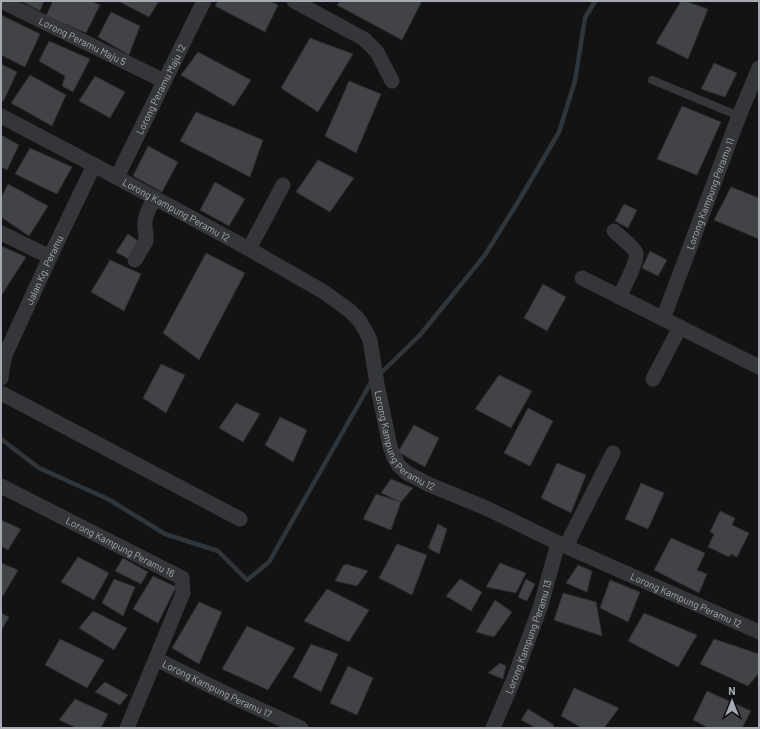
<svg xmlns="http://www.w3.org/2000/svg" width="760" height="729" font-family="Barlow,sans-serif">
<rect width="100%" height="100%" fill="#131314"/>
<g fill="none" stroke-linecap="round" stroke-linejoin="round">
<path stroke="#2e363c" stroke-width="4.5" d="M381 373 420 335 485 255 521 197 559 132 575 81 585 18 595 1
M1 439 39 468 108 499 165 534 218 551 247 580 269 562 370 384"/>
</g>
<path fill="#424347" stroke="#2d2e30" d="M21 1H44L40 11Z
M53 1H91L100 5 86 33 46 16Z
M118 1H159L149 17Z
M218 1H270L278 5 265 32 215 6Z
M340 1H422L402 40 337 5Z
M681 1H685L708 9 688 59 656 43Z
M111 12 140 26 129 55 98 37Z
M1 15 40 34 25 67 1 55Z
M310 38 353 54 318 112 281 88Z
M49 41 90 59 73 92 62 86 65 76 39 61Z
M198 52 251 80 234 106 181 75Z
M714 63 737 73 725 97 701 89Z
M1 64 17 72 3 102 1 101Z
M30 75 66 95 52 126 11 103Z
M95 76 125 92 110 118 79 101Z
M349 81 381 94 356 153 325 136Z
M682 106 721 122 697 175 657 159Z
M196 112 263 140 250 177 180 141Z
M1 135 19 145 7 170 1 167Z
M148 146 178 162 162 192 133 176Z
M30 148 72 167 57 194 15 174Z
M318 160 354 178 330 212 296 192Z
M215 182 245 199 229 226 200 210Z
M8 184 48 206 29 236 1 217V198Z
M731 187 759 198V239L714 220Z
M624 204 637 210 628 228 615 221Z
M128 234 141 243 130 260 116 252Z
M1 246 26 257 1 296Z
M650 251 667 260 658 276 642 268Z
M206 253 245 273 199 360 163 333Z
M110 260 141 274 124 311 91 292Z
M543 284 566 297 547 331 524 318Z
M161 364 185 375 166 413 143 398Z
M499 375 532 391 511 428 475 409Z
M236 403 260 414 243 442 219 428Z
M528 408 553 421 530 466 504 453Z
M280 417 307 430 293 462 265 445Z
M414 425 439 438 425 467 398 452Z
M557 463 586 475 571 513 541 498Z
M391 479 413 488 401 502 381 493Z
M641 483 664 493 648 529 625 519Z
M376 494 401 502 391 530 363 519Z
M720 511 735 518 732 525 749 533 737 557 731 554 729 557 708 547 714 534 710 532Z
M1 520 21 529 8 550 1 546Z
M438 524 447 529 439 554 428 548Z
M671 538 705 553 697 570 707 574 699 593 654 570Z
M397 544 427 555 412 595 379 578Z
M78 557 109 573 94 600 61 582Z
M123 558 148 572 141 584 115 571Z
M1 563 18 570 3 596 1 594Z
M500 563 526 573 516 593 486 587Z
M346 564 368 571 357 586 335 581 343 566Z
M578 565 592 571 587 592 566 583Z
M153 576 176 587 158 623 133 609Z
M114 579 135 587 123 616 102 603Z
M460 579 482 592 471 611 446 596Z
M526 579 535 584 527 601 518 597Z
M610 580 640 592 628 622 600 608Z
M327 589 369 610 349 642 304 621Z
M563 593 596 602 602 636 554 620Z
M495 600 512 612 494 637 476 632Z
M199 602 222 612 199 664 172 648Z
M93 611 127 628 114 650 79 628Z
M1 613 9 617 1 631Z
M644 613 697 635 678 667 628 641Z
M247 626 295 648 268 690 222 669Z
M60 639 104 660 87 688 45 665Z
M714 639 759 654V673L748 686 700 664Z
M311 644 338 654 321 692 293 677Z
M500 663 506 666 503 679 488 673Z
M348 666 373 678 357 715 330 703Z
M105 682 128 695 120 705 95 692Z
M574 688 619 708 604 728H582L561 716Z
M707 691 751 711 742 728H709L693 720Z
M75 699 108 714 101 728H77L59 720Z
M528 709 554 725 553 728H536L521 720Z"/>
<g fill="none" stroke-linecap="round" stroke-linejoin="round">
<path stroke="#353639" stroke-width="8" d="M652 80 739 116"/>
<g stroke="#353639" stroke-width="15">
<path id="s1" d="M1 1 164 81"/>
<path d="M294 1 364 39 377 52 392 81"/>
<path id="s2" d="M1 116 94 165 249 249 324 292 350 311 359 320 365 330 370 340 377 384 390 446 394 457 399 466 407 473 430 485 486 508 558 543 759 632"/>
<path id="s3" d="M117 177 204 1"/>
<path d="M614 231C620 237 633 246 636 253 638 261 623 289 619 297"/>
<path d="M1 233 50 257"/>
<path d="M249 249 283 185"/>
<path d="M135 260 146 241C147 235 144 228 145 222 145 214 151 205 155 198"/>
<path d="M582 278 759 367"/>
<path id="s4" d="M663 319 739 116 759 68"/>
<path id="s5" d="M1 378 2 370 5 355 50 257 94 165"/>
<path d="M653 379 680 327"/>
<path d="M1 393 240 519"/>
<path id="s6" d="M1 486 182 578 183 593 127 728"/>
<path d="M566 546 613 453"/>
<path id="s7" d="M156 659 235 698 301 728"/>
<path id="s8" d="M493 728 513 681 541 605 558 543"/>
</g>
</g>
<g text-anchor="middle" stroke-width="3" stroke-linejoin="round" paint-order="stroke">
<g font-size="10" fill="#a6abb3" stroke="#0e0e0f">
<text dy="4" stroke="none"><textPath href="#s1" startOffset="91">Lorong Peramu Maju 5</textPath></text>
<text dy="4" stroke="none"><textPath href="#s3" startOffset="98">Lorong Peramu Maju 12</textPath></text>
<text dy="4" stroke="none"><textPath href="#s4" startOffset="134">Lorong Kampung Peramu 11</textPath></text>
<text dy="4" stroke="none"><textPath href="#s2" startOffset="199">Lorong Kampung Peramu 12</textPath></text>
<text dy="4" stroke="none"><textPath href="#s5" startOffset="117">Jalan Kg. Peramu</textPath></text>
<text dy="4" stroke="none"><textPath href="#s2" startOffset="547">Lorong Kampung Peramu 12</textPath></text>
<text dy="4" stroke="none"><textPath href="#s6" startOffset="134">Lorong Kampung Peramu 16</textPath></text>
<text dy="4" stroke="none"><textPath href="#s2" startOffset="883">Lorong Kampung Peramu 12</textPath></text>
<text dy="4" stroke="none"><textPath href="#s8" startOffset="98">Lorong Kampung Peramu 13</textPath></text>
<text dy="4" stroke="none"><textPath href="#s7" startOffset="68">Lorong Kampung Peramu 17</textPath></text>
</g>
</g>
<rect width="760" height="729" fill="none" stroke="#a6abb3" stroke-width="4"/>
<g transform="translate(732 701)" stroke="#0e0e0f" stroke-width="3" paint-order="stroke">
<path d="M0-3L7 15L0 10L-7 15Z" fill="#a6abb3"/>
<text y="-6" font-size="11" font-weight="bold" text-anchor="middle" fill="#a6abb3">N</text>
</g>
</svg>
